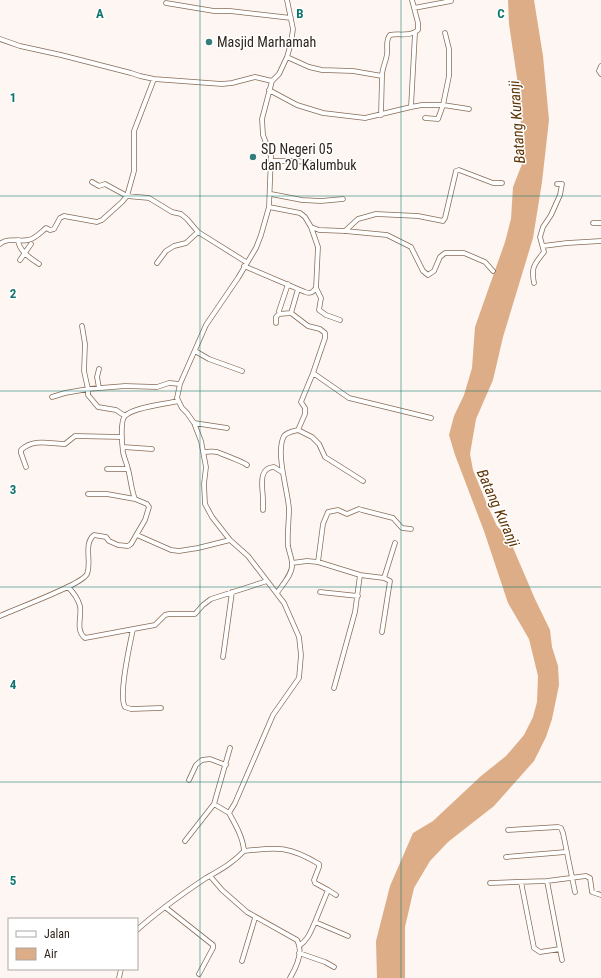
<svg xmlns="http://www.w3.org/2000/svg" width="601" height="978" font-family="'Roboto Condensed',sans-serif">
<rect width="100%" height="100%" fill="#fdf6f2"/>
<path fill="#ddad87" d="M508 0H534L543 56 549 120 542 182 533 238 503 337 493 380 476 419 470 454 473 470 489 509 497 526 507 536 511 543 535 599 550 630 552 647 558 666 559 685 552 719 546 737 534 761 494 806 448 842 430 861 414 888 405 927V978H377L376 941 390 886 413 833 433 821 481 776 506 756 524 735 533 717 537 702 538 676 529 639 508 603 484 531 455 455 449 435 454 416 464 395 472 368 475 327 505 242 511 219 513 187 522 164 520 98 509 24Z"/>
<g fill="none" stroke-linecap="round" stroke-linejoin="round">
<g stroke="#876c57" stroke-width="5.5">
<path id="minor" d="M166 3 214 11H230L291 18
M414 8 451 1
M0 39 20 46 61 55 131 73 140 76 154 79 222 84 232 83 255 77 272 81
M287 57 309 67 322 70 353 71 382 76 381 115
M601 66 599 71 601 74
M382 76C382 68 386 62 387 54 388 47 385 41 390 35 399 33 410 37 418 30V23L412 0
M269 90 297 105 323 113 365 118 411 107 422 105H443L449 76V49L445 33
M411 107 415 33
M425 118 438 119 443 105 469 109
M271 161H298L338 168
M92 182 99 186 105 184 127 196 149 198 172 212 181 214 187 219 198 232 246 262
M271 194 302 200 321 201 343 199
M269 207 300 213 305 217 311 227 319 230 345 231 387 235 411 247 423 271 428 275 434 271 440 257 445 253H464L485 262 493 271
M593 223H601
M345 231 358 219 376 214 418 216 443 221 445 218 456 171 459 170 493 183H502
M18 240C19 251 30 258 39 264
M0 244C8 237 18 242 28 240 35 239 41 232 46 228L50 230 54 229 60 218 64 216 97 222 102 220 122 202 127 196 134 171V131L154 79
M543 246 567 243 601 241
M20 260 31 244
M157 263 166 251 174 246 186 243 198 232
M244 266 305 292C311 294 313 292 316 288L318 247 311 227
M534 283C531 267 534 265 544 252L540 237 543 227 551 215 560 195 562 184H557
M316 288 321 298 319 310 326 315 340 320
M279 311 288 284
M291 313 298 289
M276 323V317L279 314 291 313 308 326 320 329 325 333V338L313 373 301 402 305 408V414L298 430C294 431 287 432 284 436 275 452 288 491 289 509 289 521 287 533 288 546 289 552 292 558 292 564 293 574 282 585 277 593
M82 326 85 344 84 371 88 389V395L98 407 116 410 125 416
M195 351 209 359 242 371
M99 369 97 377 99 388
M313 373 349 398 431 418
M52 397 65 393 88 389 125 386 157 387 169 383 180 384
M194 423 227 428
M298 430 312 437 319 444 325 457 363 481
M123 447 152 449
M203 452C208 452 212 451 217 452 222 454 244 462 247 465
M26 467 21 453V450C34 438 50 444 65 444L75 436 122 437
M107 469H128
M88 494H107L135 499
M263 510C263 507 263 503 263 500 263 488 257 468 274 467L282 472
M137 535 171 550 179 551 198 548 230 540
M318 562 323 524 328 512 338 510 347 514 359 509 362 510 393 518 402 528 411 529
M292 563 307 561 318 562 360 575 384 578 390 581 382 632
M384 578 395 543
M68 587C73 592 78 599 80 606 82 617 75 630 85 638L155 625 165 615 169 614H195L203 605 211 599 267 581
M320 592 358 596
M0 616C14 609 82 585 87 574 92 562 83 544 94 535L106 537 109 541 118 545 128 546 131 544 145 520 149 507 147 504 135 499C131 489 131 480 128 469 127 464 124 458 123 452 122 445 120 420 125 416 133 407 166 404 178 401
M133 629C130 644 118 696 125 707L131 709 161 708
M223 657 232 592
M334 688 355 612 360 575
M189 780 196 765 202 760 210 759 226 765
M214 804 230 748
M508 830 558 827 561 828 563 833 575 892
M185 841 214 804 229 813
M244 851C278 847 289 846 319 864V867L314 880 315 883 328 890 315 922 348 936
M506 857 566 852
M210 876 222 890 247 912 297 940C304 952 296 968 290 978
M547 881 562 960
M521 882 534 948 540 952 560 949
M490 883 547 881 586 876 590 878 592 892 601 895
M328 890 336 895
M165 907 213 945V948L199 974
M137 930C158 911 182 894 206 878 220 870 233 863 244 851 243 837 235 824 229 813L235 803 273 715 299 678 301 655 299 637 284 603 248 556 230 540 212 517 205 504 204 484 206 467 201 441 194 423 187 413 182 408 177 398 180 384 206 325 238 278 256 248 261 235 269 207 271 156 263 135 262 119 272 81 279 74 287 57 291 43 293 29 287 0
M299 946C308 940 311 931 315 922
M299 953 325 962 334 967
M242 961 255 918
M119 978 121 969"/>
</g>
<use href="#minor" stroke="#fff" stroke-width="4"/>
</g>
<path fill="none" stroke="#0f766e" stroke-width="1" stroke-opacity="0.55" d="M200 0V978M401 0V978M0 196H601M0 391H601M0 587H601M0 782H601"/>
<g fill="#347d7d" stroke="#fff" stroke-width="1.5">
<circle cx="209" cy="42" r="4"/>
<circle cx="253" cy="157" r="4"/>
</g>
<g text-anchor="middle" stroke-width="3" stroke-linejoin="round" paint-order="stroke">
<g font-size="14" fill="#30251c" stroke="#fff" text-anchor="start">
<text x="217" y="47">Masjid Marhamah</text>
<text x="261" y="154">SD Negeri 05<tspan x="261" dy="16">dan 20 Kalumbuk</tspan></text>
</g>
<g font-size="15" font-style="italic" fill="#623506" stroke="#fff">
<text transform="translate(517 122) rotate(-94)" y="5">Batang Kuranji</text>
<text transform="translate(498 508) rotate(66)" y="5">Batang Kuranji</text>
</g>
</g>
<g font-size="13" text-anchor="middle" font-weight="bold" fill="#0f766e" stroke="#fff" stroke-width="3" stroke-linejoin="round" paint-order="stroke">
<text x="100" y="18">A</text>
<text x="300" y="18">B</text>
<text x="501" y="18">C</text>
<text x="13" y="102">1</text>
<text x="13" y="298">2</text>
<text x="13" y="494">3</text>
<text x="13" y="689">4</text>
<text x="13" y="885">5</text>
</g>
<rect x="8" y="918" width="130" height="52" fill="#ffffff" stroke="#aca8a4"/>
<rect x="16" y="931" width="20" height="6" fill="#ffffff" stroke="#aca8a4"/>
<text x="44" y="938" font-size="12" fill="#30251c">Jalan</text>
<rect x="16" y="948" width="20" height="12" fill="#ddad87" stroke="#aca8a4"/>
<text x="44" y="958" font-size="12" fill="#30251c">Air</text>
</svg>
